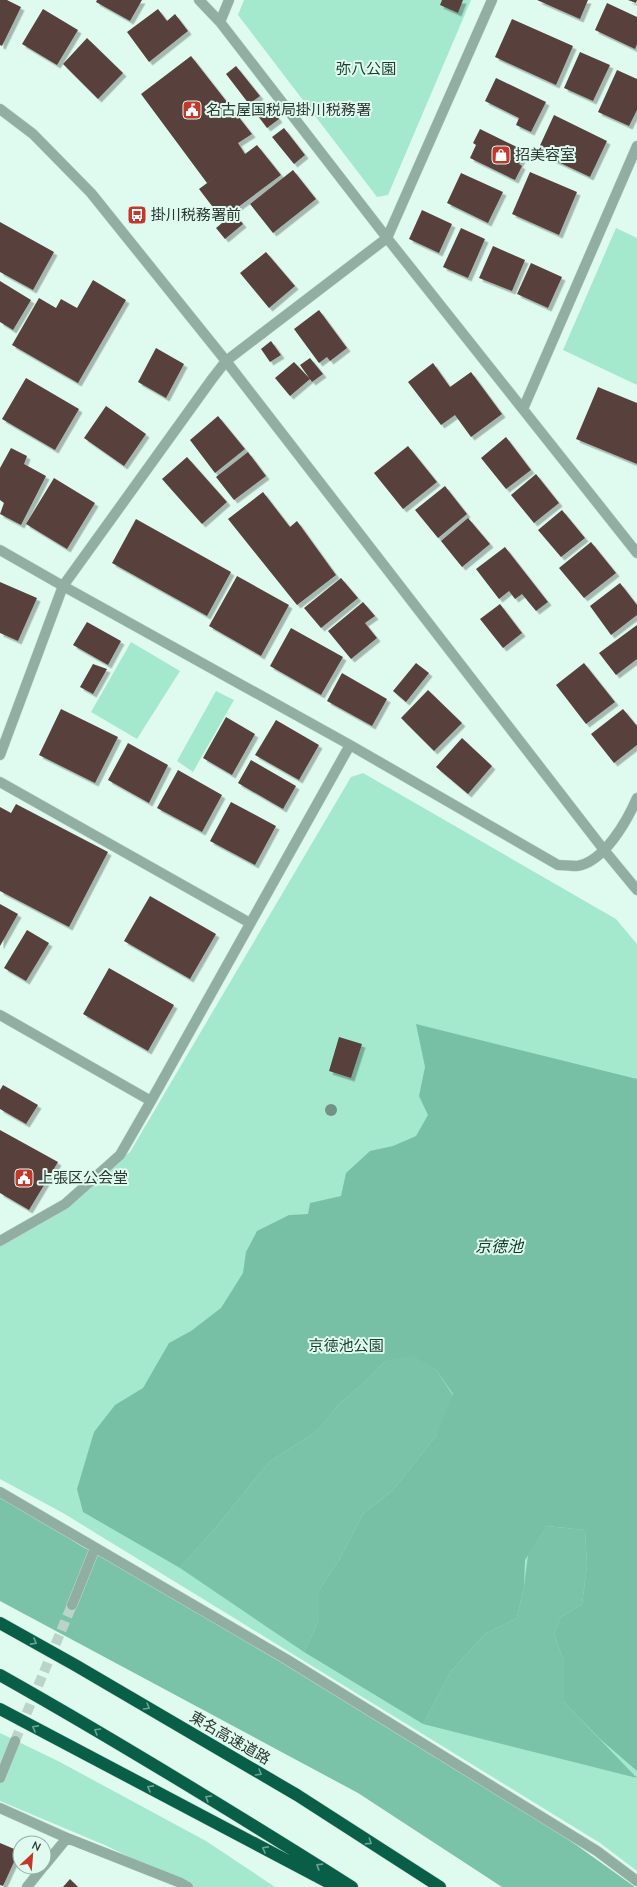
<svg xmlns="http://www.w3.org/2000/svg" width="637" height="1887" font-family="Mulish,'Noto Sans JP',sans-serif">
<defs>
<filter id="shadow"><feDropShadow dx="3.5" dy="3.5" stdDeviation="0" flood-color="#0004"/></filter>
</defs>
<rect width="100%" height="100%" fill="#dffbef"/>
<path fill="#a4e9ce" d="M244 0H471L388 195 377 197 238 15Z
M616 228 637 238V385L563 350Z
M131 642 180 671 137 739 91 712Z
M216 691 234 700 193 772 177 761Z
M363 773 616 919 637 944V1871L600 1843 63 1513 0 1479V1243L87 1184 130 1152 351 777Z
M0 1733 58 1761 206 1841 275 1887H189L107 1846 0 1801Z"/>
<path fill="#7bc3a8" d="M412 1354 437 1371 456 1400 436 1436 393 1490 363 1514 339 1560 319 1590V1620L304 1652 180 1568 217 1526 269 1462 317 1431 340 1403 364 1383 384 1362Z
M0 1495 83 1547 215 1616 497 1788 635 1887H502L358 1793 0 1601Z
M547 1526 585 1530 587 1566 582 1604 561 1617 554 1634 564 1661V1702L637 1778 423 1724 451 1671 485 1634 517 1618 524 1586 528 1555Z"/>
<path fill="#78c0a5" d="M416 1024 637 1079V1771L600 1739 564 1702V1661L554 1634 561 1617 582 1604 587 1566 585 1530 547 1526 525 1560 524 1586 517 1618 485 1634 451 1671 423 1724 304 1652 319 1620V1590L339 1560 363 1514 393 1490 436 1436 453 1394 437 1371 412 1355 384 1362 364 1383 340 1403 317 1431 269 1462 217 1526 180 1568 83 1512 77 1489 94 1432 115 1405 143 1388 169 1343 191 1331 221 1308 243 1273 246 1252 257 1231 289 1215 308 1214 310 1203 341 1196 346 1173 370 1151 393 1146 416 1136 428 1115 419 1096 425 1067Z"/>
<path fill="#59413d" filter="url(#shadow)" d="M0 0H7L21 7 2 46 0 45Z
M97 0H142L130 21 96 2Z
M442 0H463L458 13 440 5Z
M537 0H588L580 19Z
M628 0H637L636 3Z
M607 3 637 17V44L635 49 595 30Z
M43 9 78 30 57 65 22 44Z
M158 9 167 21 175 14 188 31 149 62 127 32Z
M512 19 573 46 556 85 495 57Z
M87 38 123 73 98 99 63 64Z
M580 52 610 65 593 101 564 88Z
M191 56 252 134 238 143 245 154 257 145 281 175 222 219 199 189 218 175 207 183 141 94Z
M236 66 260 96 249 104 226 74Z
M617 70 637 79V110L629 126 598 112Z
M496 78 546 102 531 132 516 125 519 118 485 101Z
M266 103 279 119 267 128 255 112Z
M554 115 607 141 590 177 537 152Z
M284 128 305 155 294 164 272 137Z
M480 129 523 150 520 158 522 159 519 164 522 166 515 180 470 158 476 145 473 143Z
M293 170 316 199 273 233 250 204Z
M530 172 577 192 559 235 512 214Z
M461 173 503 192 488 223 447 203Z
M422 210 452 224 439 253 409 239Z
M234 213 243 224 225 239 216 228Z
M0 222 54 252 33 290 0 272Z
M461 228 485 239 468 278 443 267Z
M493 246 525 260 512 291 479 278Z
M266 252 295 286 269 308 240 273Z
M531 263 562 277 548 308 517 294Z
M93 280 126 300 78 383 12 345 39 298 56 308 61 299 77 308Z
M0 281 31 300 13 330 0 322Z
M319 310 347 348 330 361 327 357 319 363 294 329Z
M271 341 281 355 270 362 261 349Z
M156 348 184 364 166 398 138 382Z
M310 358 323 374 312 382 300 365Z
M294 362 310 379 290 396 275 378Z
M433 363 450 387 471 372 502 414 471 437 455 415 441 425 408 382Z
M26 378 79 409 55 450 2 419Z
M598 387 637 403V464L576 439Z
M106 406 146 434 124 466 84 438Z
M218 416 245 449 215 473 190 440Z
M506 437 531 470 506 489 481 458Z
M408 446 437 482 403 509 374 473Z
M11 448 27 456 24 464 46 476 21 525 0 514 4 503 0 500V468Z
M248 452 266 476 234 500 216 477Z
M187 457 227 502 202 524 162 479Z
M536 474 559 503 534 523 511 495Z
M54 478 95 503 67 549 26 524Z
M445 486 467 514 438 538 415 510Z
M263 492 290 527 297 521 336 575 297 605 228 519Z
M562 510 585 538 561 557 538 530Z
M468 518 490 544 462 567 441 541Z
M136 519 231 572 207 616 112 563Z
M591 542 616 573 584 598 559 568Z
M505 547 548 602 536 611 522 594 515 599 509 591 499 599 476 569Z
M237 576 289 605 261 656 209 626Z
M341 578 358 598 321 628 304 608Z
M0 582 37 598 18 641 0 633Z
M620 583 637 605V615L611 635 590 606Z
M363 602 375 616 365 623 377 638 351 659 328 631Z
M500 604 522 633 503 648 480 619Z
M87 622 121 641 108 665 73 645Z
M637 625V659L616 675 599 653Z
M291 628 343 657 321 695 270 666Z
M416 663 429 673 406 702 393 691Z
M584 663 615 702 586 724 556 685Z
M93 664 107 669 93 694 80 687Z
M342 673 387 699 372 726 327 701Z
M428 690 462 723 434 751 401 718Z
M61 709 118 737 95 783 39 755Z
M623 709 637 726V745L614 763 591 734Z
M226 717 255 734 232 775 203 758Z
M276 720 319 745 299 780 255 755Z
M462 738 492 766 468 794 436 767Z
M128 743 168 765 149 803 108 780Z
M251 760 296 786 283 809 238 783Z
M178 770 222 795 202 832 157 808Z
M231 802 276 826 255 865 210 841Z
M16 804 108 852 69 927 0 891V807L11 813Z
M150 896 216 934 190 979 124 941Z
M0 904 18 914 0 946Z
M27 930 49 943 26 981 4 968Z
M109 968 174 1005 148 1051 83 1014Z
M339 1037 362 1044 351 1078 329 1071Z
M3 1085 38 1105 26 1124 0 1109V1090Z
M0 1130 58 1162 29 1210 0 1193Z
M0 1843 19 1851 3 1886 0 1885Z
M70 1879 78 1887H63Z"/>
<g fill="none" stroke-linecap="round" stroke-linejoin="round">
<path stroke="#bbd4c9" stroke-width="10" stroke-dasharray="10 5" stroke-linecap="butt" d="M15 1741 72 1605"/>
<g stroke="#bfd8cd" stroke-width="11">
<path id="minor" d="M199 0 220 22 387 238 637 553
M220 22 229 0
M0 109 33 134 91 193 226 361 604 850 637 890
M523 409 637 146
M0 550 63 586 350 745 558 865C564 865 571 866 577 866 604 862 627 821 637 798
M0 755 63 586 212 379 226 361 387 238 492 0
M0 782 250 923
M0 1015 151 1101
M0 1241 65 1204 120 1155 151 1101 350 745
M0 1492 286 1659 597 1851 637 1881
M72 1605 95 1548
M0 1778 15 1741
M0 1808 67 1838 181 1883 188 1887
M44 1866 67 1838
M27 1887 43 1867"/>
</g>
<g stroke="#bfd8cd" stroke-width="13">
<path id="highway" d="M0 1623 75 1665 297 1795 440 1887
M0 1675C119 1742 236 1814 352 1887
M0 1709 337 1887"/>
</g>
<use href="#minor" stroke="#90aea1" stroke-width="10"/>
<use href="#highway" stroke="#095e47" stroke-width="12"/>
</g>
<circle fill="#739186" cx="331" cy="1110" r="6"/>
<defs><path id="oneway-chevron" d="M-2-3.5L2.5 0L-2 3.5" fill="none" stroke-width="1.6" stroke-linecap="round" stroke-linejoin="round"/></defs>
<g stroke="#69a593">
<use href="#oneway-chevron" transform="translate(34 1642) rotate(29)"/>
<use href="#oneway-chevron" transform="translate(147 1707) rotate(30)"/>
<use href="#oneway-chevron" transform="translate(35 1728) rotate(-152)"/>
<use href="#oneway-chevron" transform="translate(97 1731) rotate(-149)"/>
<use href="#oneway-chevron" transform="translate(259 1773) rotate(30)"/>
<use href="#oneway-chevron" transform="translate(150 1788) rotate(-152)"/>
<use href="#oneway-chevron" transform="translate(208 1798) rotate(-149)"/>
<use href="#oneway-chevron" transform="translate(369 1842) rotate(33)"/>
<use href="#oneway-chevron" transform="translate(265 1849) rotate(-152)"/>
<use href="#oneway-chevron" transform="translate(319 1866) rotate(-148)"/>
</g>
<defs>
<g id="civic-square" transform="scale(1)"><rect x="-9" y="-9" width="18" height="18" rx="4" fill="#c4372b" stroke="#dffbef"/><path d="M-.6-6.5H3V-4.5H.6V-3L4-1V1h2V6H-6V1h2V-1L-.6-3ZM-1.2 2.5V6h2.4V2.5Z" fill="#fff"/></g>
<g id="shop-square" transform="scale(1)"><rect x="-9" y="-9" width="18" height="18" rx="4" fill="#c4372b" stroke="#dffbef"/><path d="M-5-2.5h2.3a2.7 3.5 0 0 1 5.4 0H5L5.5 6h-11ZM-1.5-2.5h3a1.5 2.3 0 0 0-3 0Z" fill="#fff"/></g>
<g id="bus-square" transform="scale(1)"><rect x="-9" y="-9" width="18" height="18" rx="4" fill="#c4372b" stroke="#dffbef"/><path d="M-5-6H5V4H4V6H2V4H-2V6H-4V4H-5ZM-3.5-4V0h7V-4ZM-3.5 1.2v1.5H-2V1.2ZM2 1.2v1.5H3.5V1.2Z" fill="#fff"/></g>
</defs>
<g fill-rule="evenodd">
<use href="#civic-square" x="192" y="110"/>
<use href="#shop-square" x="501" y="155"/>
<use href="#bus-square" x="137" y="215"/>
<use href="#civic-square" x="24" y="1178"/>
</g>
<g text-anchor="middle" stroke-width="4" stroke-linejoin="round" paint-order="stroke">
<g font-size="15" fill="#1a3b30" stroke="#dffbef">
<text x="366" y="74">弥八公園</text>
<text x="346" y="1351">京徳池公園</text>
</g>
<g font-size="15" fill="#2b3632" stroke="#dffbef" text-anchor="start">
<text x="206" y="115">名古屋国税局掛川税務署</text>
<text x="515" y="160">招美容室</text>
<text x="151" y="220">掛川税務署前</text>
<text x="38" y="1183">上張区公会堂</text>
</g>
<g font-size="15" fill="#2b3632" stroke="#dffbef">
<text transform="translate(230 1738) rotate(30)" y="5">東名高速道路</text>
</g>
<g font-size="16" font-style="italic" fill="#133529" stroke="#dffbef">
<text x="499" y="1252">京徳池</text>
</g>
</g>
<g transform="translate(32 1855) rotate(26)"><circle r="19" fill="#dffbef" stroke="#97aca3"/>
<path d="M0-3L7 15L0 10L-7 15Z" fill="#c4372b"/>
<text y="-6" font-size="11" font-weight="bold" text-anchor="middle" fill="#2b3632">N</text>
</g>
</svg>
